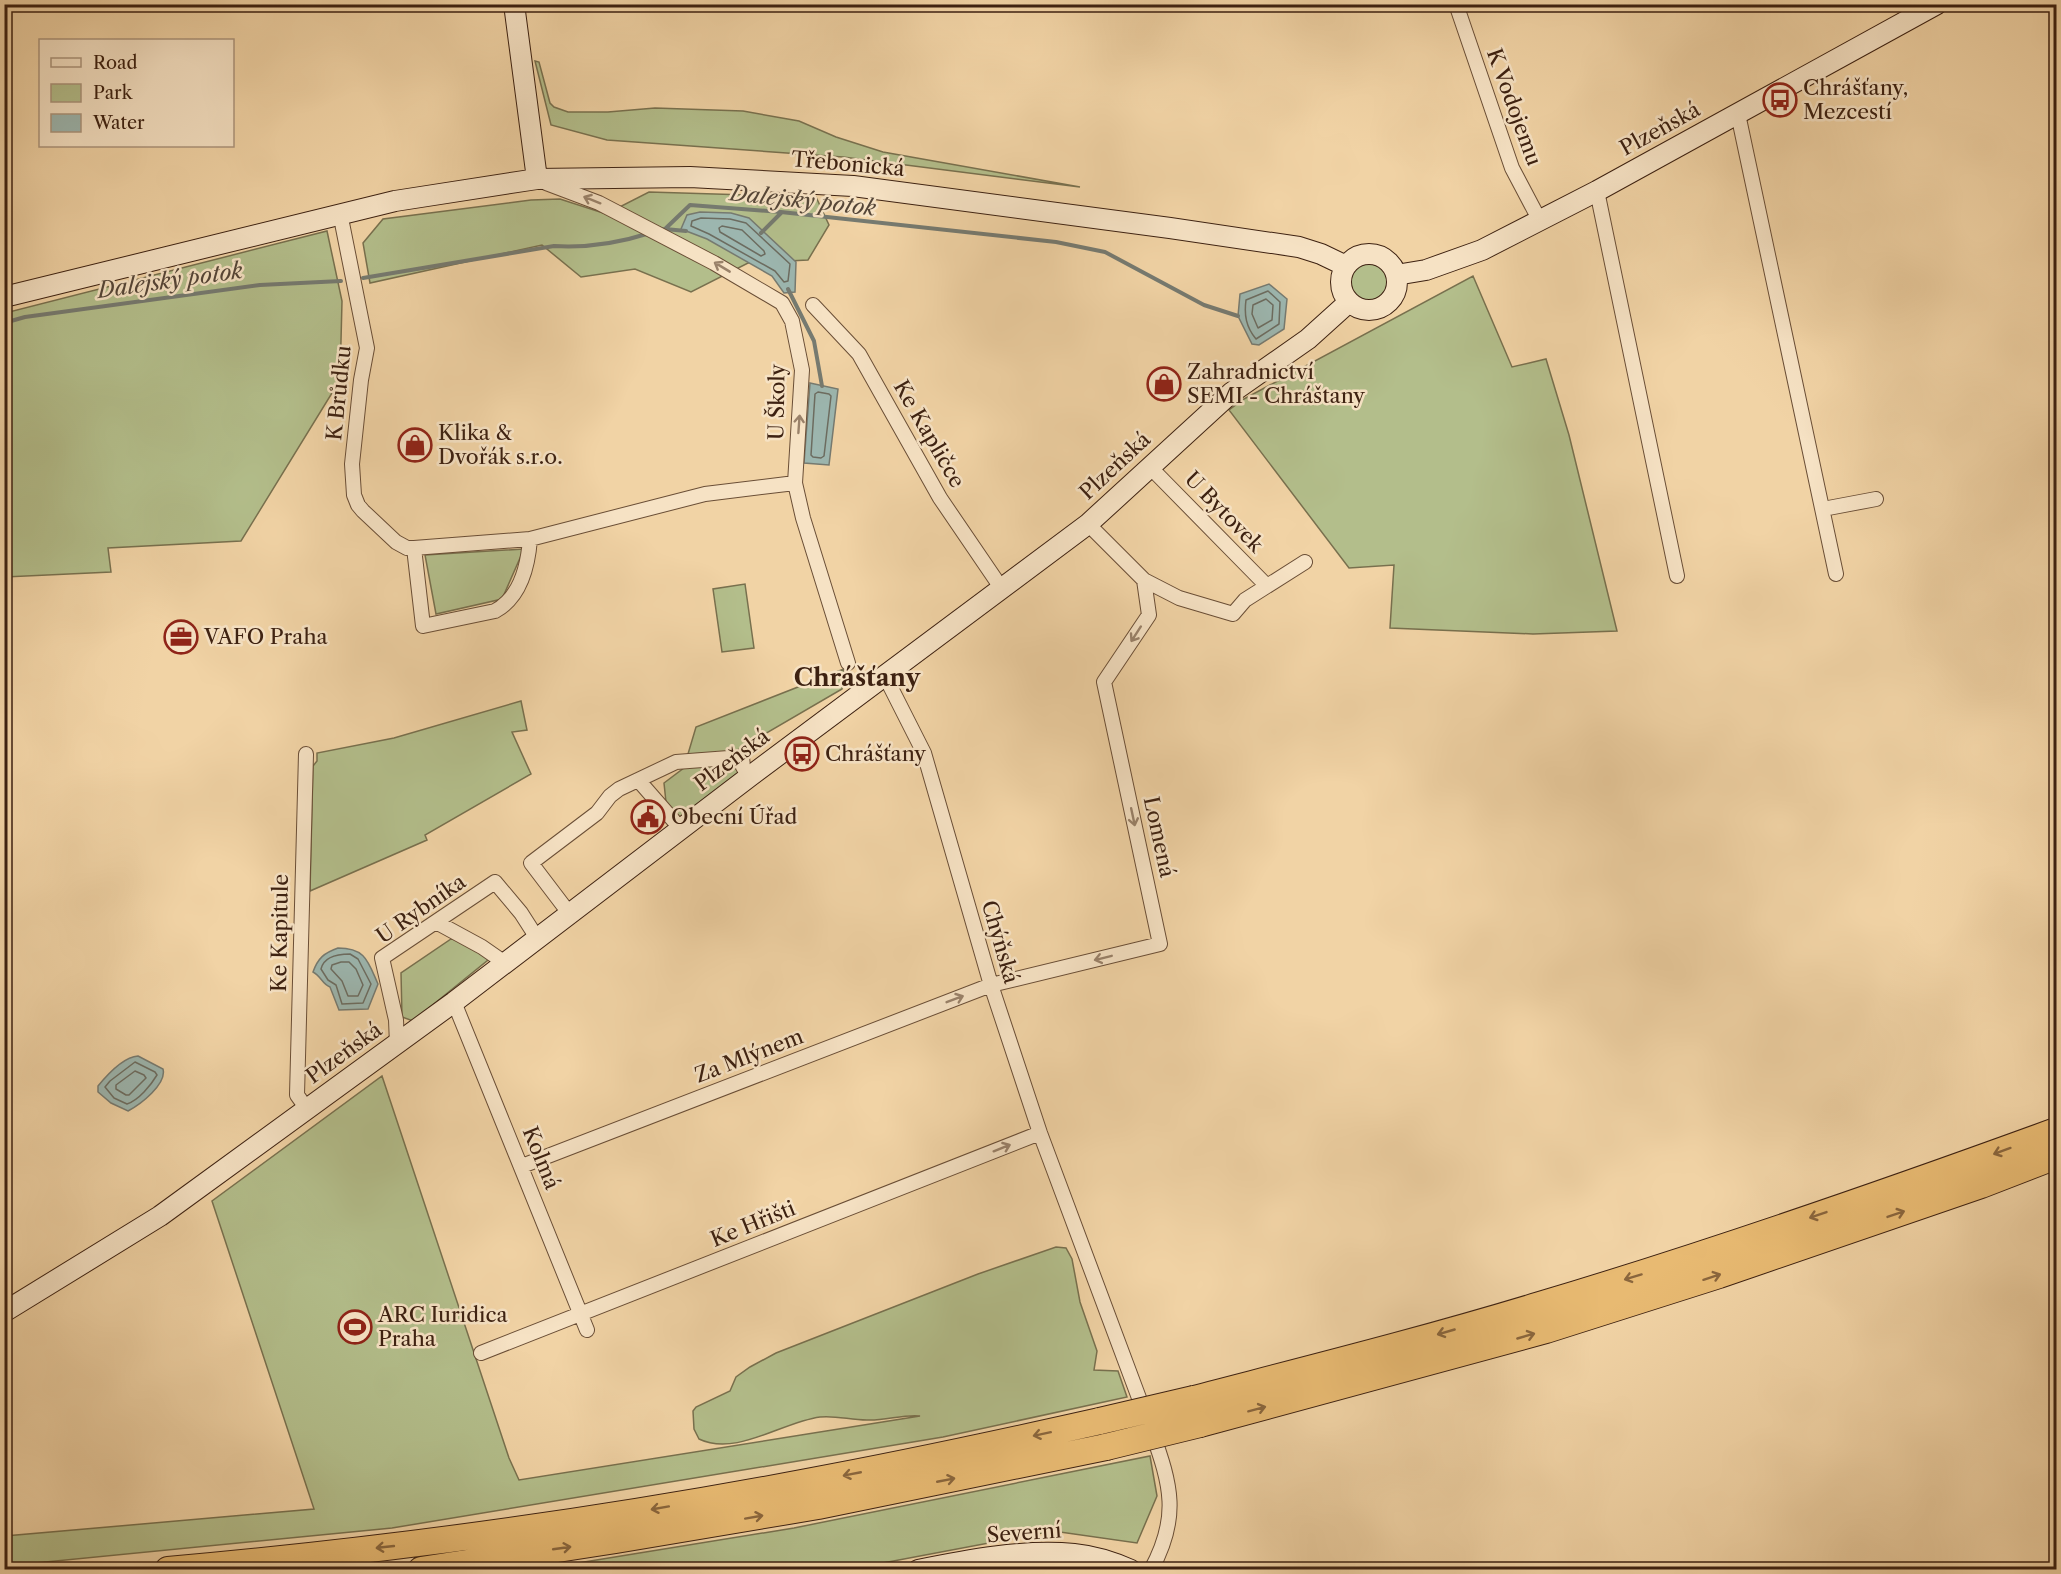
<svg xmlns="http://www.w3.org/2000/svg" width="2061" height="1574" font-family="'Libre Caslon Text',serif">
<rect width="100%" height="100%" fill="#f1d3a5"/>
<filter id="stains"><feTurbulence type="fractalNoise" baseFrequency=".00333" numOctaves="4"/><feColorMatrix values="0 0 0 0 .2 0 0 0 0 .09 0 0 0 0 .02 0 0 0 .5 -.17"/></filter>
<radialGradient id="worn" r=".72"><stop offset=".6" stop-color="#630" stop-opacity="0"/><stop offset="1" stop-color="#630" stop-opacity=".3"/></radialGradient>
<path fill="#b3be8b" stroke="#78704e" stroke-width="1.5" d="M535 61 539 62 550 103 554 107 568 112H608L655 108 743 111 799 121 836 137 883 152 1080 187 843 157 607 140 551 125Z
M649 192 816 197 829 225 808 260 748 263 691 292 635 269 581 277 542 245 370 283 363 243 383 219 531 200 560 199 606 214Z
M327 231 342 301 340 380 241 541 108 548 111 572 5 577V313Z
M1350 282a19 19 0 1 1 38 0a19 19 0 1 1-38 0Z
M1473 276 1512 367 1546 359 1569 435 1617 631 1533 634 1390 628 1394 565 1349 568 1229 410 1244 399Z
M524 549 502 599 436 614 425 555Z
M745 584 754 648 722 652 713 589Z
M844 669 842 689 734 752 688 754 696 727Z
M521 701 527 730 512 732 531 774 425 835 427 840 310 891 313 766 317 761V753L394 738Z
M727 760 739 772 679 818 666 802 664 783 684 768Z
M451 939C468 941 478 946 488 960L413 1021 402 1017 401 973Z
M382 1076 509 1458 519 1480 920 1416C906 1414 887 1420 870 1420 853 1421 837 1415 820 1417 782 1422 736 1457 699 1439L694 1429 693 1411 696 1407 730 1391 736 1377 750 1367 776 1353 978 1274 1056 1247 1066 1248 1072 1259 1080 1302 1097 1351 1094 1370 1118 1371 1127 1397 943 1437 392 1528 5 1566V1536L314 1509 212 1201Z
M1150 1456 1157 1496 1137 1543 1053 1531 851 1569H541L794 1528Z"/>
<path fill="#9cb6af" stroke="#767a70" stroke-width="1.5" d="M700 212 731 213 749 218 796 262 795 292 784 293 772 276 707 239 681 229 687 215Z
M1269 284 1287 299 1284 329 1259 345 1252 344 1238 316 1240 294Z
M810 383 838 389 829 465 804 463Z
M338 948C366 948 368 962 378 984L368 1009 339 1010 330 987C322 984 321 976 313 972 318 958 324 953 338 948Z
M138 1056 163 1069C167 1084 141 1104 128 1111L111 1103 98 1092V1086C107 1075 123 1057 138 1056Z"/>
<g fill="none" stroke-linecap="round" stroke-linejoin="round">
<path stroke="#6c6c60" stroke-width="1.5" d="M701 218 730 219 746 223 790 264 788 281 784 282 775 271 709 234 691 226 692 221Z
M722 226 742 230 764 251 765 254 761 256 720 232 719 228Z
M1268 291 1280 302 1279 324 1256 339C1246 327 1244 315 1246 300Z
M1266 299 1273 305 1272 320 1258 328 1252 314 1253 305Z
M818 392 829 394 831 396 824 456 821 458 813 457 811 455 815 394Z
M350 954 358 959 371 984 363 1003 342 1004 336 985 328 980 321 969C324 956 338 954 350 954Z
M341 962H349L356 969 363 985 358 996H348L342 981 331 969 332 965Z
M135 1062 155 1072 157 1075C151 1085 139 1100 127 1104L114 1098 105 1087 110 1081Z
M135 1071 144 1075 146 1078 129 1095H126L116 1089V1085Z"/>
<path stroke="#767a70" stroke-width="4" d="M665 229 686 231
M660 230 665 229 690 205 781 212 1056 242 1105 252 1204 305 1238 316
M761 233 781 213
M363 278 554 246C587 248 619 243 650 233
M788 289 814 341 822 386
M4 323 25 317 260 285 341 281"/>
<g stroke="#6a4e36" stroke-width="16">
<path id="street" d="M1456 4 1512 168 1540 221
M1738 114 1836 574
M546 183 599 203 714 263 782 303 792 321 802 370 795 483 803 518 848 663
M1597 191 1677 576
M340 213 367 348 361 380 352 464 354 495 358 505 363 511 396 542 407 548H414L530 539 705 494 795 483
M813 305 859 354 940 498 1002 589
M1150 467 1267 586
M1823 509 1876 499
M1088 524 1144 580 1179 598 1233 614 1245 600 1305 562
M414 548 423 626 495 611C521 597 528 566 530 539
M885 676 924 753 991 985 1040 1133 1145 1414
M306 754 297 1095 307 1109
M639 781 681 829
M569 913 531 863 597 813 610 796 619 789 676 762 742 757 743 767 749 777
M436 922 482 947 505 963
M454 1002 587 1330
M397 1044 396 1020 382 958 495 882 521 913 537 938
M522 1166 991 985 1160 944 1104 682 1149 615 1144 580
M481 1353 1040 1133
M1151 1570C1180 1517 1171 1485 1152 1432"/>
</g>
<g stroke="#3d2111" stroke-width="22">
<path id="secondary" d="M514 4 537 179
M1341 282a28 28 0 1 1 56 0a28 28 0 1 1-56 0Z
M1396 275 1426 270 1482 250 1597 191 1937 4
M4 297 395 201 537 179 690 177 853 186 1170 228 1299 247 1321 254 1346 266
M4 1312 160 1216 454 1002 749 777 1088 524 1231 393 1308 339 1349 302
M918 1570C966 1560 1025 1549 1074 1554 1094 1556 1113 1562 1131 1570"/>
</g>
<g stroke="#3d2111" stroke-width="28">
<path id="highway" d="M1194 1399C1309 1369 1425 1340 1540 1305 1714 1253 1886 1193 2056 1131
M1200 1424 1546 1330 1719 1275 1981 1185 2056 1156
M168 1570C382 1551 596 1522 807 1482 905 1464 1002 1443 1100 1421
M421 1570 616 1540 818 1506 1106 1447"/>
</g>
<use href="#street" stroke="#f6e2c4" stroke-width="14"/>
<use href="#secondary" stroke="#f6e2c4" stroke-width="20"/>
<use href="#highway" stroke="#e8ba72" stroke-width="26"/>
<g stroke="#3d2111" stroke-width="28" stroke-linecap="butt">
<path id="highway-bridge" d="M1100 1421 1194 1399
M1106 1447 1200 1424"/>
</g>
<use href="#highway-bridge" stroke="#e8ba72" stroke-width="26"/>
</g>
<defs><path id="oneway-shaft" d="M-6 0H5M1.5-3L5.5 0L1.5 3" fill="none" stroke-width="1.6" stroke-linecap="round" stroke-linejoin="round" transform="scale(1.5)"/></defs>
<g stroke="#9a826a">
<use href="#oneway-shaft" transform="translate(592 200) rotate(-158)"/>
<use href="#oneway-shaft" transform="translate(722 267) rotate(-149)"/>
<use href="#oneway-shaft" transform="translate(799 424) rotate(-86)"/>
<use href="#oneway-shaft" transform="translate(1136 634) rotate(123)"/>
<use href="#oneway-shaft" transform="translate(1133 817) rotate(78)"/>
<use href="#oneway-shaft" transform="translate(1103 958) rotate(166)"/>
<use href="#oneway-shaft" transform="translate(955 999) rotate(-21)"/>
<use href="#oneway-shaft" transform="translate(1002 1148) rotate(-22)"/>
</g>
<g stroke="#8a663d">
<use href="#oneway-shaft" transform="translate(2002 1151) rotate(160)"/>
<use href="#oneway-shaft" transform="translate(1896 1214) rotate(-19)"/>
<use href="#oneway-shaft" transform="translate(1818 1215) rotate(161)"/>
<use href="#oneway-shaft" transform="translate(1633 1277) rotate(163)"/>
<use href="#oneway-shaft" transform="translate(1712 1277) rotate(-18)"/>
<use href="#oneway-shaft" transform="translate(1446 1332) rotate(164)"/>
<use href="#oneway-shaft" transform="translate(1526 1336) rotate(-16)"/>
<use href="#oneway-shaft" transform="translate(1257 1409) rotate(-15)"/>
<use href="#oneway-shaft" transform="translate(1042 1434) rotate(168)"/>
<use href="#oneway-shaft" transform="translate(852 1474) rotate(169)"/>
<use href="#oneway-shaft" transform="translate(946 1480) rotate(-11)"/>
<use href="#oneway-shaft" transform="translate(660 1508) rotate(170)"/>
<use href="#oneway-shaft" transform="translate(754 1517) rotate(-10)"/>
<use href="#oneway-shaft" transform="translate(385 1547) rotate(174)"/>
<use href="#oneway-shaft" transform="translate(562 1548) rotate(-8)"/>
</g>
<defs>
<g id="bus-ring" transform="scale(1.725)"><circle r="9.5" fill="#f6e2c4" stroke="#8f2418" stroke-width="1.5"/><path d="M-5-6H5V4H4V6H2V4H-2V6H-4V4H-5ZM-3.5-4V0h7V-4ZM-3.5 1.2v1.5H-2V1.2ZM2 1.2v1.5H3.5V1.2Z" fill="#8f2418"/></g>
<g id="shop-ring" transform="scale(1.725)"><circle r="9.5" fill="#f6e2c4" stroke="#8f2418" stroke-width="1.5"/><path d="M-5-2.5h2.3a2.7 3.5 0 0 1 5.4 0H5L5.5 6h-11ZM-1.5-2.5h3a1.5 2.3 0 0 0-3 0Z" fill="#8f2418"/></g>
<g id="office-ring" transform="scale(1.725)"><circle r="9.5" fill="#f6e2c4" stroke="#8f2418" stroke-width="1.5"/><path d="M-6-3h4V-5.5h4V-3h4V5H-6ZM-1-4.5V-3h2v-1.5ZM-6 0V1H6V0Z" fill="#8f2418"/></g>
<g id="civic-ring" transform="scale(1.725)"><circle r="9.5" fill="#f6e2c4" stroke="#8f2418" stroke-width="1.5"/><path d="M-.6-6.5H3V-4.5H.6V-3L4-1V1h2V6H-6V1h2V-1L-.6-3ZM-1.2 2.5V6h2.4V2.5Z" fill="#8f2418"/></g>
<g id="stadium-ring" transform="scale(1.725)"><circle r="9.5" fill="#f6e2c4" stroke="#8f2418" stroke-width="1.5"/><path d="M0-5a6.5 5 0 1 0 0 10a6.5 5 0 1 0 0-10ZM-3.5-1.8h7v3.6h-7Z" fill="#8f2418"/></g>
</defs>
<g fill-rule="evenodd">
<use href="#bus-ring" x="1780" y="100"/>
<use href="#shop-ring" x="1164" y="384"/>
<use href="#shop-ring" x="415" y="445"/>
<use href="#office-ring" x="181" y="637"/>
<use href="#bus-ring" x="802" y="754"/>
<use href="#civic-ring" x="648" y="817"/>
<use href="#stadium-ring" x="355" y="1327"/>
</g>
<g text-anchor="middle" stroke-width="5" stroke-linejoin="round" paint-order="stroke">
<g font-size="21" fill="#3d2111" stroke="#f6e2c4" text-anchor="start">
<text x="1803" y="95">Chrášťany,<tspan x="1803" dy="24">Mezcestí</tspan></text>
<text x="1187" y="379">Zahradnictví<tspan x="1187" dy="24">SEMI - Chráštany</tspan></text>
<text x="438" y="440">Klika &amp;<tspan x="438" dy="24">Dvořák s.r.o.</tspan></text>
<text x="204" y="644">VAFO Praha</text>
<text x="825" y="761">Chrášťany</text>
<text x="671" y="824">Obecní Úřad</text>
<text x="378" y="1322">ARC Iuridica<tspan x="378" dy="24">Praha</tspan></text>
</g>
<g font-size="21" fill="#3d2111" stroke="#f6e2c4">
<text transform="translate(1514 107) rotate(70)" y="7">K Vodojemu</text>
<text transform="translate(1660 129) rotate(-29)" y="7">Plzeňská</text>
<text transform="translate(848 164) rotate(5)" y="7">Třebonická</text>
<text transform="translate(339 393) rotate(-84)" y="7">K Brůdku</text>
<text transform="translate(777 402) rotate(-89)" y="7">U Školy</text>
<text transform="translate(929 434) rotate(60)" y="7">Ke Kapličce</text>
<text transform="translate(1115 466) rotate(-43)" y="7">Plzeňská</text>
<text transform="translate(1224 512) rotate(46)" y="7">U Bytovek</text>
<text transform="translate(732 760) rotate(-37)" y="7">Plzeňská</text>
<text transform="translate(1159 837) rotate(78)" y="7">Lomená</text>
<text transform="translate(421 909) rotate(-35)" y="7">U Rybníka</text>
<text transform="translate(280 933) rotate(-89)" y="7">Ke Kapitule</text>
<text transform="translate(1000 942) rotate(74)" y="7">Chýňská</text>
<text transform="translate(344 1053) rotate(-36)" y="7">Plzeňská</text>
<text transform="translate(749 1056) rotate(-21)" y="7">Za Mlýnem</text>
<text transform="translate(541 1158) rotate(68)" y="7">Kolmá</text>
<text transform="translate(753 1224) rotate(-22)" y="7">Ke Hřišti</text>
<text transform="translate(1024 1533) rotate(-4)" y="7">Severní</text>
</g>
<g font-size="22" font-style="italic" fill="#554638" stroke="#f6e2c4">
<text transform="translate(803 200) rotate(6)" y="8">Dalejský potok</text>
<text transform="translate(170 280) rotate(-8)" y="8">Dalejský potok</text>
</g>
<g font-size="24" font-weight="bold" fill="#3d2111" stroke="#f6e2c4">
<text x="857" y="686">Chrášťany</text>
</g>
</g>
<rect width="2061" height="1574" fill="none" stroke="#f1d3a5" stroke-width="24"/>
<rect x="6" y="6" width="2049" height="1562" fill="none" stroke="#3d2111" stroke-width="3"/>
<rect x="12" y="12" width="2037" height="1550" fill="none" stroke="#3d2111" stroke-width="1.5"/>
<rect x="39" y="39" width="195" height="108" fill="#f6e2c4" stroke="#ac957c" stroke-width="1.5"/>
<rect x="51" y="58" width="30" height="9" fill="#f6e2c4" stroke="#ac957c" stroke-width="1.5"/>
<text x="93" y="69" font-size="18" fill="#3d2111">Road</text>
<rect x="51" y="84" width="30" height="18" fill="#b3be8b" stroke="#ac957c" stroke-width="1.5"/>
<text x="93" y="99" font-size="18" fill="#3d2111">Park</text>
<rect x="51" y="114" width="30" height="18" fill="#9cb6af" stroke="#ac957c" stroke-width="1.5"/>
<text x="93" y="129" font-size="18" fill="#3d2111">Water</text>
<rect width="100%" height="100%" filter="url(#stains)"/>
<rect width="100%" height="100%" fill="url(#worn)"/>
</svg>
